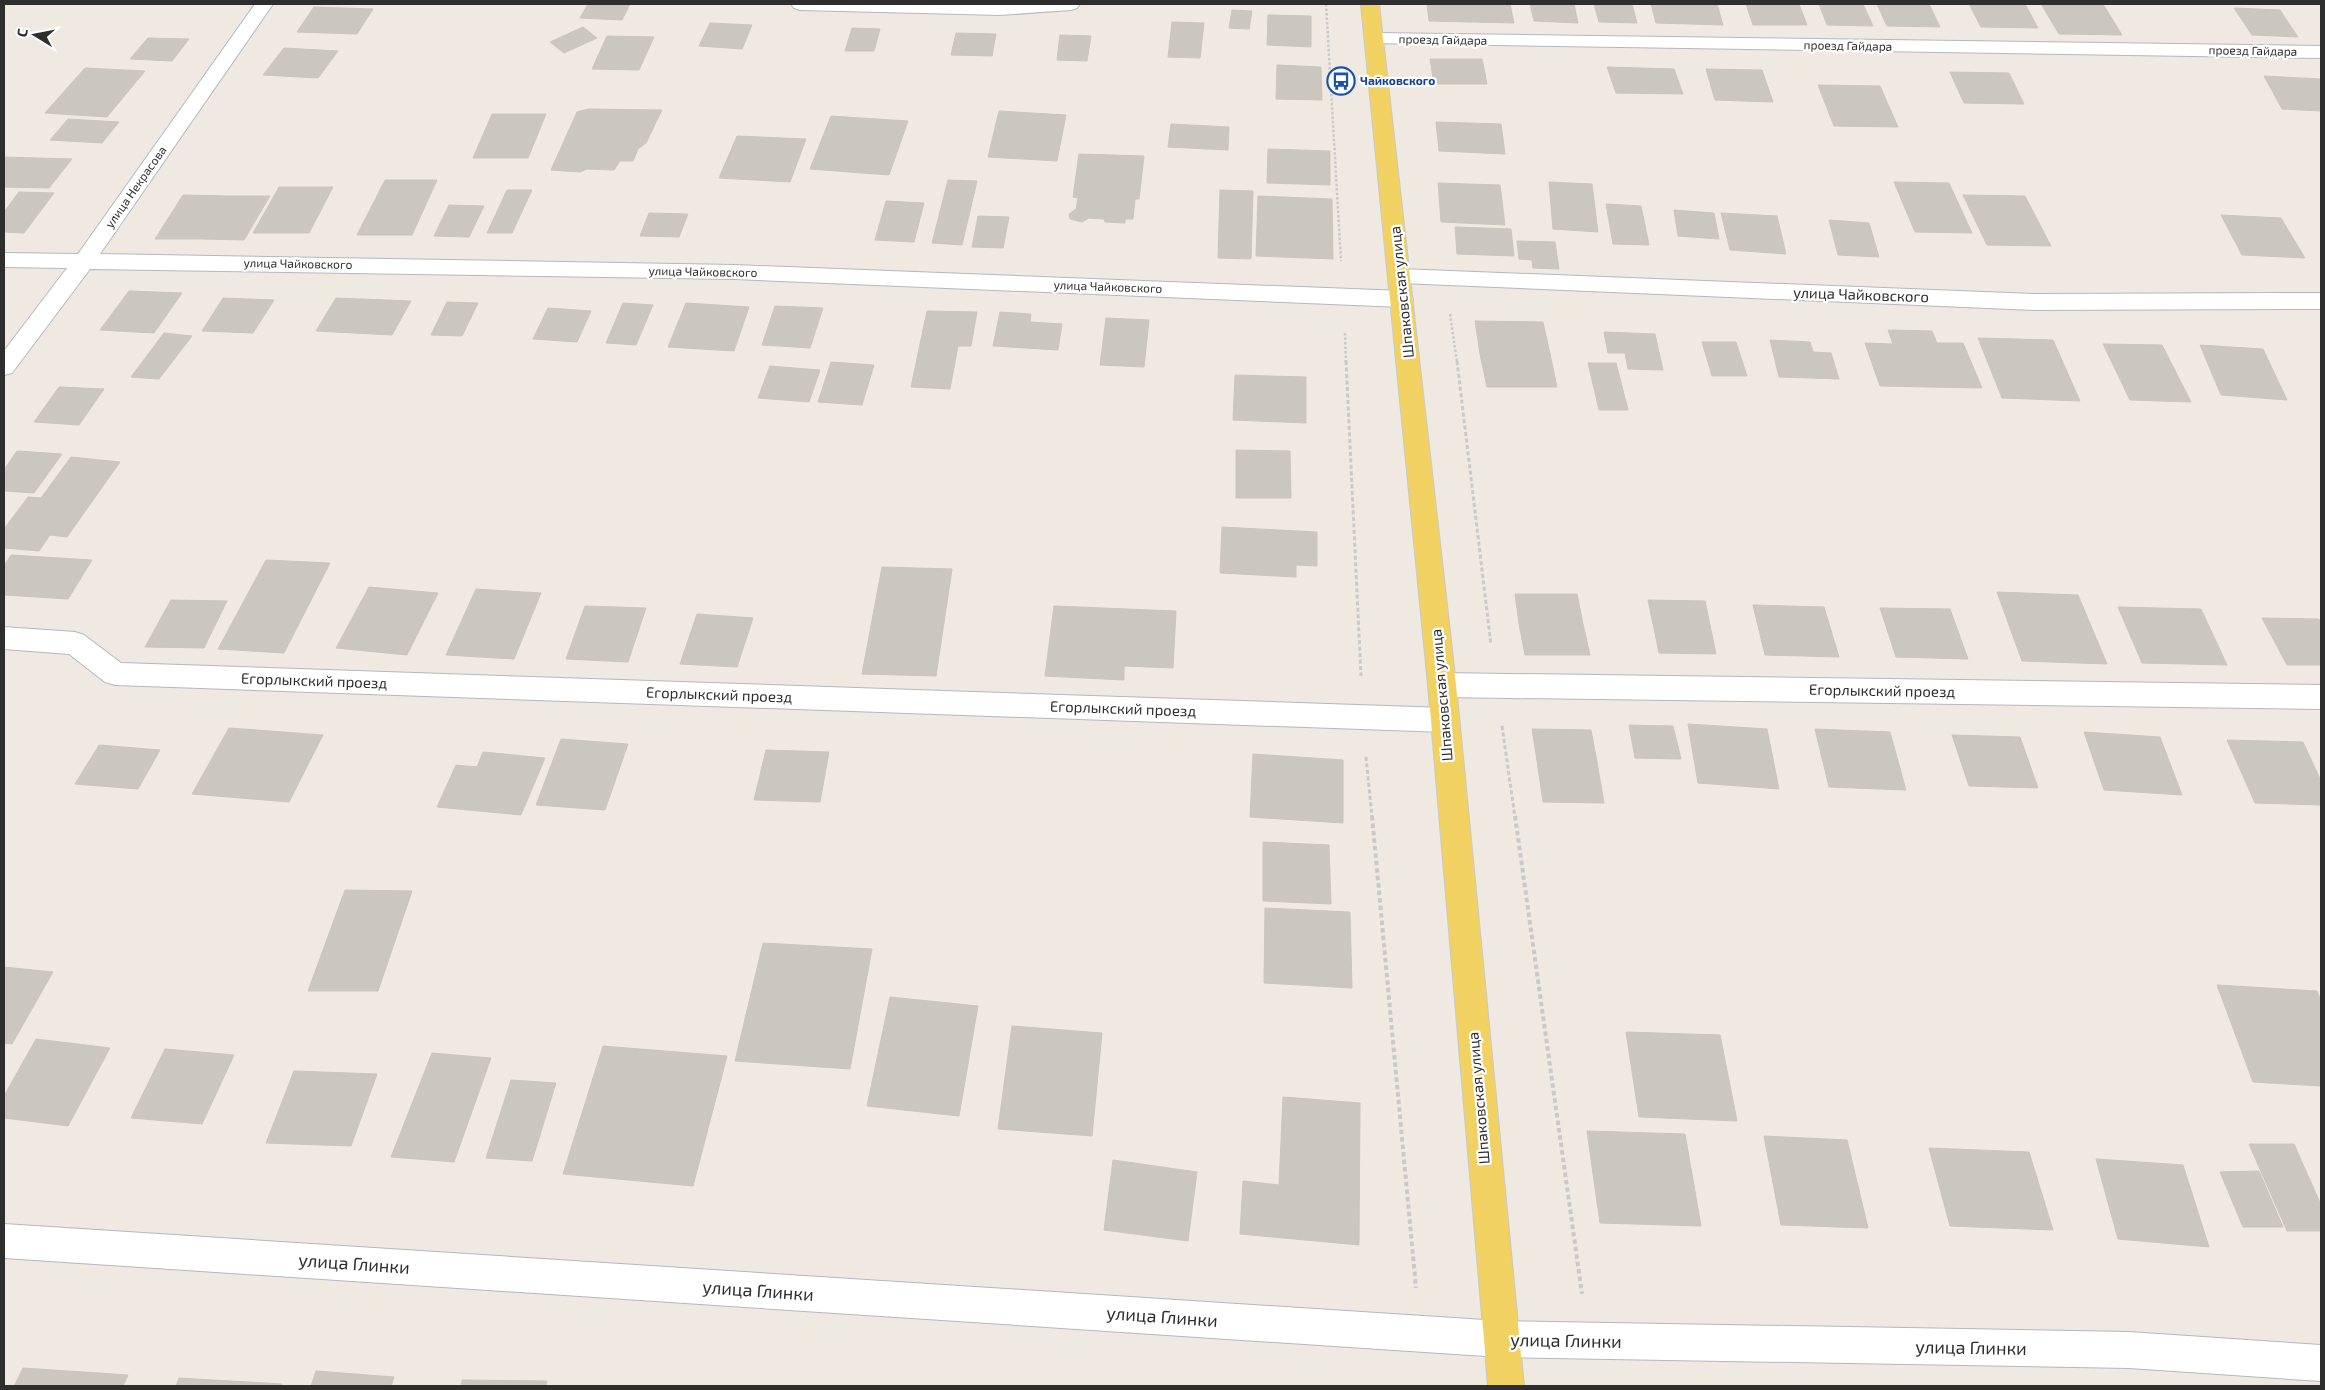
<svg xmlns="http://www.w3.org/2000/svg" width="2325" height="1390" font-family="'Exo 2',sans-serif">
<rect width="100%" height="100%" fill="#efe9e1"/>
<path fill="#cbc7bf" stroke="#cbc5ba" d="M588 4H630L622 20 580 18Z
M1427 4H1510L1514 23 1429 21Z
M1530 4H1574L1578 23 1534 21Z
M1594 4H1632L1637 23 1599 22Z
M1651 4H1717L1723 25 1656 23Z
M1746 4H1799L1807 25H1753Z
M1819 4H1863L1873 26 1827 25Z
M1877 4H1929L1940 27 1887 26Z
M1969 4H2025L2038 28 1981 27Z
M2041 4H2103L2122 35 2059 34Z
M314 7 373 9 357 34 297 32Z
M2234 8 2280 10 2298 37 2252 35Z
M1232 10 1252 11 1249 29 1229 28Z
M1268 15 1311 16V47L1267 45Z
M1172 22 1204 23 1200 58 1168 57Z
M710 23 752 25 742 49 699 46Z
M583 27 597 38 564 53 550 42Z
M852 28 880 29 874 51H845Z
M956 33 996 34 992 56 951 55Z
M1060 35 1091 36 1087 61 1057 60Z
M607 36 654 37 639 70 592 69Z
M148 38 189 39 172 61 130 59Z
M284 48 338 51 318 78 263 75Z
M1430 59H1482L1487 84H1434Z
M1277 65 1321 67 1322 100 1276 99Z
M1607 67 1674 69 1683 94 1616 93Z
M85 68 145 71 107 117 45 113Z
M1706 69 1762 70 1773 102 1715 100Z
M1950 72 2009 73 2024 104 1964 103Z
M2264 76 2321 79V111L2282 109Z
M1818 85 1880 86 1898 127 1834 126Z
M588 109 662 110 646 143 638 149 633 161H620L614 170 587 169 580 172 551 170 577 112Z
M999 111 1066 115 1057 161 988 157Z
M492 114H546L528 158H473Z
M831 116 908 121 889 175 810 169Z
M68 119 119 122 102 143 50 140Z
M1436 122 1501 124 1505 154 1439 151Z
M1171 124 1229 127 1228 150 1168 147Z
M737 136 806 139 790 182 719 178Z
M1268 149 1330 151V185L1267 183Z
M1079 154 1144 156 1139 199H1135L1133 219H1125V223L1105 222 1104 219 1089 218 1082 222 1070 219 1069 214 1076 209 1078 198 1073 197Z
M4 157 72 159 49 188 4 187Z
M385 180H437L412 235H357Z
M948 180 977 181 962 245 932 243Z
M1549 182 1592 184 1598 232 1553 229Z
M1894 182 1949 183 1972 233 1915 232Z
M1438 183 1500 185 1505 225 1441 222Z
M279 187H333L309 233H253Z
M507 190H532L512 233H487Z
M1220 190 1253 191 1251 259 1218 258Z
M19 192 54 193 24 233 4 232V212Z
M183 195 228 196 202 239H155Z
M1963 195 2025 196 2051 246 1987 245Z
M228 196H270L244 240 202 239Z
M1258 196 1332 199 1333 259 1256 256Z
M886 201 924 203 914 242 875 240Z
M1606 204 1641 206 1649 245 1613 244Z
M449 205 484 206 469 237 434 236Z
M1674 210 1714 213 1719 239 1678 236Z
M649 213 688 214 679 237 640 236Z
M1721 213 1777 216 1786 254 1730 250Z
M2221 215 2281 218 2305 258 2242 255Z
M978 216 1009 217 1003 248 972 247Z
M1829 220 1869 223 1879 257 1838 255Z
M1455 227 1511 229 1514 256 1457 254Z
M1517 241 1555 242 1559 269 1533 268 1532 260 1519 259Z
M129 291 182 293 154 333 100 330Z
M223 298 274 300 253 333 202 331Z
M336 298 411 301 392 335 316 331Z
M447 302 478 303 462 336 431 335Z
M623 303 653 305 636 345 606 343Z
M686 303 749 307 734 351 668 347Z
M775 306 823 308 810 348 762 345Z
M548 308 591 311 577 342 533 339Z
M927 311 977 312 971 346H958L950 389 911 387Z
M1000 312 1031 314 1030 322 1062 324 1058 350 993 346Z
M1106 318 1149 320 1144 367 1100 365Z
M1475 321 1543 322 1550 354H1480Z
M1888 330 1932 331 1937 343H1963L1982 388 1880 386 1865 343 1893 344Z
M1604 332 1655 334 1663 370 1628 369 1625 353H1608Z
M164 333 192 336 159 379 131 377Z
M1978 338 2053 340 2080 401 2002 398Z
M1770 340 1810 342 1813 352 1831 353 1839 379 1779 377Z
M1702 342H1736L1747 376H1712Z
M2103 344 2162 345 2191 402 2130 400Z
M2200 345 2263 349 2287 400 2221 395Z
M1480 354H1550L1557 387H1487Z
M831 362 874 365 862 405 818 402Z
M1588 363H1616L1628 410H1599Z
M770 366 820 370 809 402 758 398Z
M1235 375 1306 377V423L1233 420Z
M59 387 104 389 79 425 34 422Z
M1236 450 1290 451 1291 498H1236Z
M17 451 62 454 34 493 4 491V470Z
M71 457 120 462 67 537 50 535 39 551 4 548V529L28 497 41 498Z
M1222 527 1317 532V566L1296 565V577L1220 573Z
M11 555 92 560 68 599 4 595V566Z
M266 560 330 563 284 653 218 649Z
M882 567 952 569 936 676 862 674Z
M369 587 438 593 407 655 336 648Z
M476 589 541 593 514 659 446 655Z
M1997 592 2078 595 2107 664 2022 661Z
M1515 594H1577L1583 624H1519Z
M171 600 227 601 204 648 145 647Z
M1648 600 1705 601 1716 654 1659 653Z
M1753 605 1824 607 1839 657 1765 655Z
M585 606 646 608 628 662 566 659Z
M1054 606 1176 611 1173 668 1124 666V680L1045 676Z
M2118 607 2201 609 2227 665 2142 663Z
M1880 608 1950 609 1968 659 1896 657Z
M697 614 753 618 737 667 680 664Z
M2262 618 2319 619 2321 624V665H2287Z
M1519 624H1583L1590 655H1525Z
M1688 724 1767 729 1779 789 1698 783Z
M1629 725 1673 726 1681 759 1635 758Z
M229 728 323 735 289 802 192 794Z
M1532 729 1591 730 1597 762 1537 761Z
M1815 729 1890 732 1906 790 1829 787Z
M2084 732 2160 737 2182 795 2104 790Z
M1952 735 2020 737 2038 788 1969 786Z
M561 739 628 744 605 810 536 805Z
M2227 740 2303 742 2321 781V805L2255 803Z
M99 745 160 750 138 789 75 784Z
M766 750 829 752 820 802 754 800Z
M483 752 545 758 521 815 437 807 456 765 477 767Z
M1253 754 1343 760V823L1250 817Z
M1537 761 1597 762 1604 803 1543 802Z
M1263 842 1329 845 1331 904 1263 901Z
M345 890 412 891 378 991H308Z
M1265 908 1350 912 1352 988 1264 983Z
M763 943 872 949 850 1069 735 1061Z
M4 967 53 972 12 1044 4 1043Z
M2217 985 2317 991 2321 1001V1086L2253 1082Z
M890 997 978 1006 959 1116 867 1106Z
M1012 1026 1102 1033 1092 1136 998 1129Z
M1626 1032 1720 1035 1737 1121 1639 1117Z
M36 1039 110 1048 68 1126 4 1118V1096Z
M603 1046 727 1056 693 1186 563 1174Z
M165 1049 234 1055 202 1124 131 1118Z
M432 1053 491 1058 454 1162 391 1157Z
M294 1071 377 1074 351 1146 266 1143Z
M511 1080 556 1083 532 1161 486 1158Z
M1283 1097 1360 1103 1359 1245 1240 1234 1243 1181 1279 1185Z
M1587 1131 1685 1134 1701 1226 1600 1223Z
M1764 1136 1847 1140 1868 1228 1781 1225Z
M2249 1144H2294L2321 1205V1231H2287Z
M1929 1148 2029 1152 2053 1230 1950 1226Z
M2096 1159 2183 1165 2209 1247 2118 1239Z
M1113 1160 1197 1172 1188 1241 1104 1230Z
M2259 1171 2283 1227H2243L2220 1172Z
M23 1368 128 1375 123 1386H14Z
M316 1371 394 1377 391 1386H311Z
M179 1378 282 1384 281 1386H176Z
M462 1380 547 1381 546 1386H461Z"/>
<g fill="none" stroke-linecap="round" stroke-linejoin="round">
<g stroke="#b4b7c1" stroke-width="2">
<path id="minor" d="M255 4H273L100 254 734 265 1402 291 1410 294 1413 299 1410 304 1402 307 734 279 90 269 12 373 4 375V351L67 268 4 267V253L78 254Z
M791 4H1080L1077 8 1071 10 1000 15 800 10 794 8Z
M1375 33 2321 46V58L1368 43 1366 39 1368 35Z
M1400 269 2036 294 2321 293V309L2036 310 1400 283 1392 281 1389 276 1392 271Z
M4 627 75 632 84 635 121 663 1445 708 1455 712 1459 720 1455 728 1445 732 115 685 105 682 69 654 4 649Z
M1442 673 2321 685V709L1442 697 1432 693 1428 685 1432 677Z
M4 1224 1500 1321 2129 1332 2321 1345V1381L2129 1368 1500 1357 4 1258Z"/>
</g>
<g stroke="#c9c9c9" stroke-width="2">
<path id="major" d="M1361 4H1379L1456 685 1524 1386H1488L1428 685Z"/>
</g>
<path stroke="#c9c9c9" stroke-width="2.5" stroke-dasharray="2.5 2" stroke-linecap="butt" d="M1326 4 1341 261
M1450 314 1457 362
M1345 333 1346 362"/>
<path stroke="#c9c9c9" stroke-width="3" stroke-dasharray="4 2.5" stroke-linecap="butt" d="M1346 361 1361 676
M1457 361 1491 645
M1502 726 1515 817
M1366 757 1372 817"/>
<path stroke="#c9c9c9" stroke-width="4" stroke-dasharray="4.5 3" stroke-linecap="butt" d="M1372 816 1416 1288
M1515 816 1582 1294"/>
<use href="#minor" fill="#fff" fill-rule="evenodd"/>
<use href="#major" fill="#f2d163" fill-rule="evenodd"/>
</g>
<defs>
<g id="bus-ring" transform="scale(1.4375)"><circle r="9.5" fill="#fff" stroke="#1a4fb4" stroke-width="1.5"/><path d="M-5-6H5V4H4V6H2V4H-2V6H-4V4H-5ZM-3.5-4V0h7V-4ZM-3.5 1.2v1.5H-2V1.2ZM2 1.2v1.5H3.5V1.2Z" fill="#1a4fb4"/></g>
</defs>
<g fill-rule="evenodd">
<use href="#bus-ring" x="1341" y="81"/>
</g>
<g text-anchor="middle" stroke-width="4.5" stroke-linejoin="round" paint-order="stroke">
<g font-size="12" fill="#2e2e2e" stroke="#fff">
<text transform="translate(1443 40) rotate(1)" y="4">проезд Гайдара</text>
<text transform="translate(1848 46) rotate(1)" y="4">проезд Гайдара</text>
<text transform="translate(2253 51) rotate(1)" y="4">проезд Гайдара</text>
<text transform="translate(136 187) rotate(-55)" y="4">улица Некрасова</text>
<text transform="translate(298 264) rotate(1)" y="4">улица Чайковского</text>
<text transform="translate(703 272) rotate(1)" y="4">улица Чайковского</text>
<text transform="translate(1108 287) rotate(2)" y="4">улица Чайковского</text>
</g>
<g font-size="12" font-weight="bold" fill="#164399" stroke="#fff" text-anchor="start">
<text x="1360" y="85">Чайковского</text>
</g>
<g font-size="15" fill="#2e2e2e" stroke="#fff">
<text transform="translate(1402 292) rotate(-96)" y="5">Шпаковская улица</text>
<text transform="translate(1861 295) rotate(2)" y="5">улица Чайковского</text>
<text transform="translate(314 681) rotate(2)" y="5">Егорлыкский проезд</text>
<text transform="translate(1882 691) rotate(1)" y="5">Егорлыкский проезд</text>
<text transform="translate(719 695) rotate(2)" y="5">Егорлыкский проезд</text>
<text transform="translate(1442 695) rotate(-95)" y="5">Шпаковская улица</text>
<text transform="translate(1123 709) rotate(2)" y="5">Егорлыкский проезд</text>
<text transform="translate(1479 1098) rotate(-95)" y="5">Шпаковская улица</text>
</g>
<g font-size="18" fill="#2e2e2e" stroke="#fff">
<text transform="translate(354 1264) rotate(4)" y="6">улица Глинки</text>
<text transform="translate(758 1291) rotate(4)" y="6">улица Глинки</text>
<text transform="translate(1162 1317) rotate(4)" y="6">улица Глинки</text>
<text transform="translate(1566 1341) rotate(1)" y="6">улица Глинки</text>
<text transform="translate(1971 1348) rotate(1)" y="6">улица Глинки</text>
</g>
</g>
<rect width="2325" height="1390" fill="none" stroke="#2e2e2e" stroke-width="10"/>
<g transform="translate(35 35) rotate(280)" stroke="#ffffff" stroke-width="4" paint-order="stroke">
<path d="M0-4L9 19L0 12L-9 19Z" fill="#2e2e2e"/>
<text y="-8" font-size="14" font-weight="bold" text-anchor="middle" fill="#2e2e2e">С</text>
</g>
</svg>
